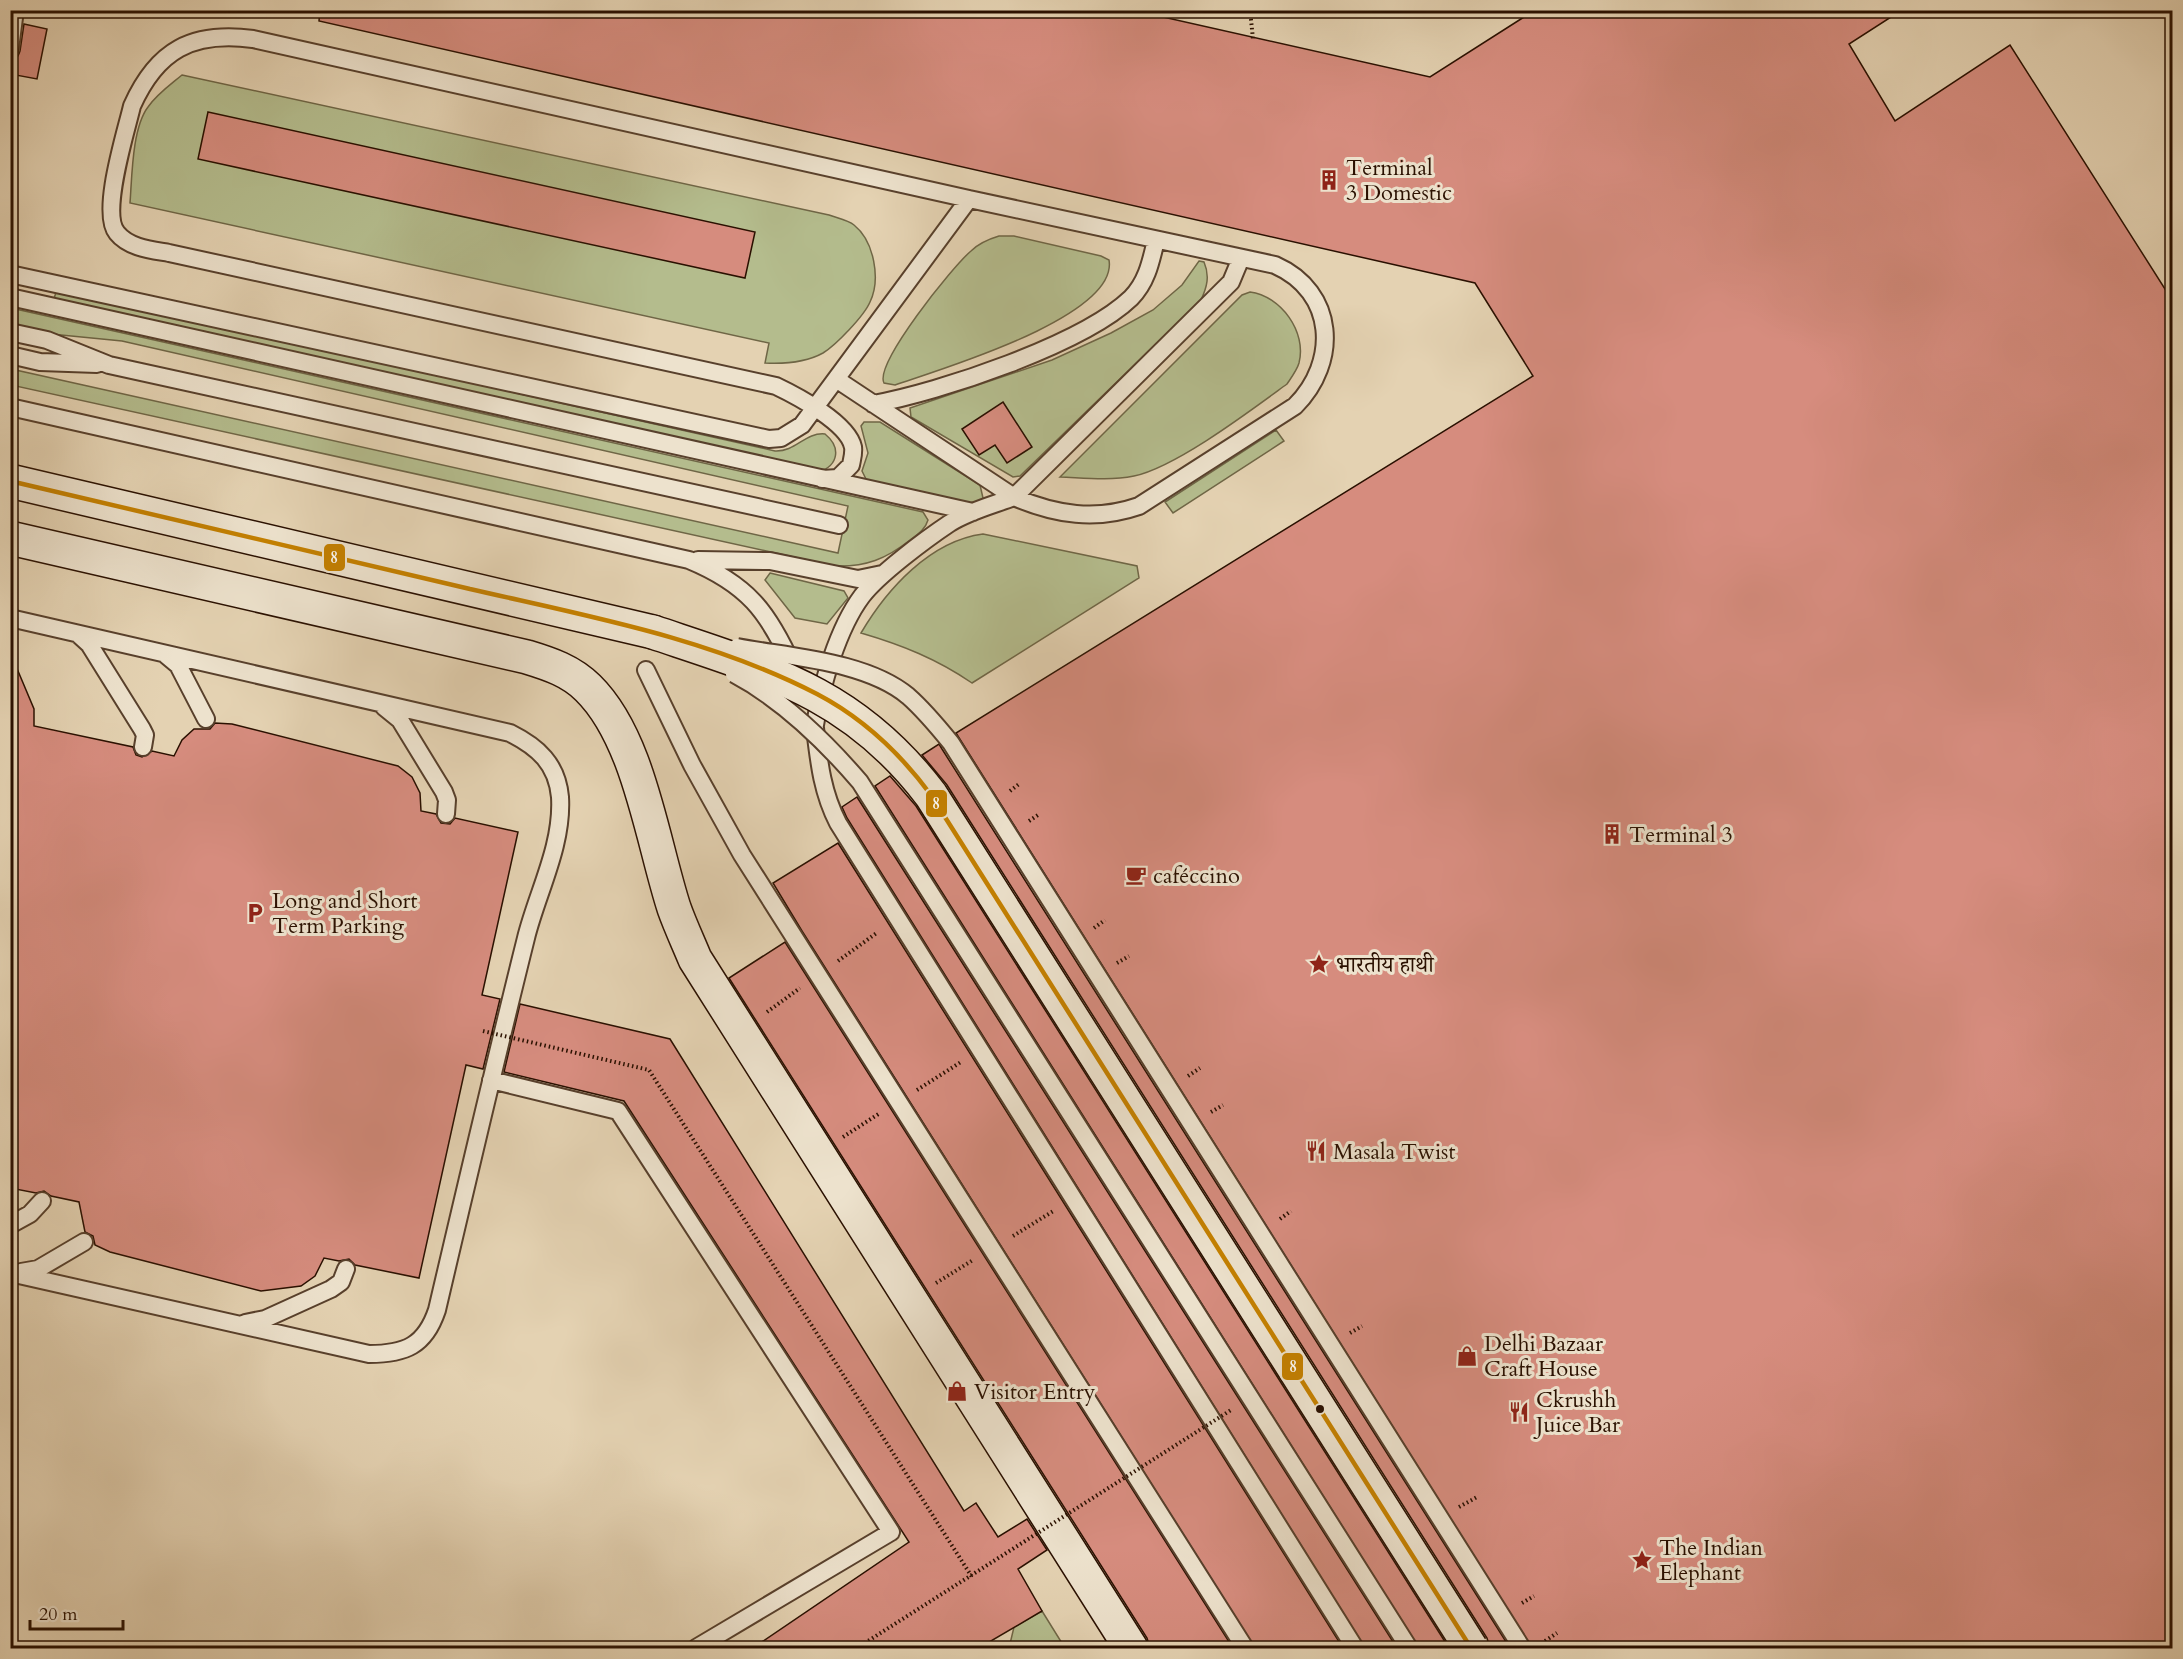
<svg xmlns="http://www.w3.org/2000/svg" width="2183" height="1659" font-family="Cardo,'Noto Serif Devanagari',serif">
<rect width="100%" height="100%" fill="#e4d2b2"/>
<filter id="stains"><feTurbulence type="fractalNoise" baseFrequency=".00333" numOctaves="4"/><feColorMatrix values="0 0 0 0 .2 0 0 0 0 .09 0 0 0 0 .02 0 0 0 .5 -.17"/></filter>
<radialGradient id="worn" r=".72"><stop offset=".6" stop-color="#630" stop-opacity="0"/><stop offset="1" stop-color="#630" stop-opacity=".3"/></radialGradient>
<path fill="#b4bc8d" stroke="#6f6646" stroke-width="1.5" d="M182 75 829 215C837 218 848 220 854 225 874 241 881 279 870 302 864 316 836 345 823 353 805 363 785 364 765 363L769 343 130 203C132 177 132 128 148 107 157 94 170 85 182 75Z
M999 236H1014L1101 256 1109 260C1119 317 938 370 895 385L884 383C874 364 953 266 971 251 979 243 989 239 999 236Z
M1199 261 1204 262C1210 276 1207 287 1201 300L1020 476 1013 477 911 417 910 408 1052 360 1111 333 1153 310 1182 285Z
M57 290 775 451C796 452 805 432 825 434 841 447 839 465 819 472L53 301Z
M1250 292C1281 296 1307 332 1299 363 1297 370 1291 378 1287 384 1250 411 1176 467 1134 476 1109 481 1085 478 1060 477L1242 295Z
M11 308 923 512 928 520C925 530 918 534 910 540 886 559 866 567 835 566L11 385V369L838 553 848 506 122 341 51 334 11 325Z
M864 422H880L980 485 983 498 978 502 970 504 867 481 862 471 868 453 861 426Z
M1276 430 1284 441 1173 513 1165 502Z
M983 534 1137 566 1139 578 972 683C937 659 902 645 861 633 887 589 930 541 983 534Z
M770 573 844 591 848 598 827 624 795 618 765 580Z
M1042 1611 1065 1648H1009L1014 1627Z"/>
<path fill="#d68c7e" stroke="#2a1000" stroke-width="1.5" d="M320 10H1132L1430 77 1535 10H1902L1849 44 1895 121 2010 45 2172 300V1648H1532L956 733 1533 376 1475 283 319 21Z
M24 24 47 29 37 79 10 74V59L18 56 20 51Z
M208 112 755 232 745 278 198 159Z
M1003 402 1032 447 1007 463 995 445 979 455 962 429Z
M10 652 34 709V726L133 747 136 755 142 757 152 751 174 756 182 740 194 729H210L215 723 232 724 398 766 412 777 420 793 421 811 436 814 441 823 450 824 455 818 518 832 482 995 500 999 483 1069 466 1065 419 1278 355 1265 349 1259 339 1261 324 1258 315 1276 301 1286 261 1291 110 1252 95 1245 93 1236 85 1232 79 1202 51 1196 44 1191 36 1193 10 1188Z
M939 744 942 749 1510 1648H1490L1487 1638 947 785 922 755Z
M890 776 916 806 1449 1648H1419L875 786Z
M857 797 1397 1648H1365L847 818 842 807Z
M838 843 1343 1648H1255L802 931 773 883Z
M785 942 1233 1648H1150L1147 1638 729 978Z
M520 1004 670 1039 964 1511 976 1503 998 1537 1027 1519 1047 1550 1018 1569 1042 1611 979 1648H753L909 1542 624 1101 504 1072Z"/>
<g fill="none" stroke-linecap="round" stroke-linejoin="round">
<g stroke="#58402c" stroke-width="20">
<path id="service" d="M10 49 15 10
M10 274 769 439 781 438 802 425 969 199 1275 265C1336 292 1339 362 1295 406L1139 506C1096 521 1056 515 1014 497 993 505 969 511 950 523 926 539 879 574 862 596 838 628 821 686 815 725
M10 297 973 512
M10 332 47 340 109 365 839 525
M10 355 40 362 97 364
M836 379 1014 497 1231 282 1241 258
M873 404C940 392 1083 344 1131 298 1147 282 1151 261 1156 240
M10 407 689 560C747 584 768 611 793 667
M822 479 838 478 851 465C852 459 854 453 853 447 848 423 797 396 776 386L169 253C152 250 129 248 117 233 100 213 126 132 132 106 157 50 192 31 253 39L969 199
M698 560 770 561 858 579 882 574
M10 618 510 733C538 747 557 764 560 797 563 846 537 893 526 938 495 1062 466 1186 437 1310 425 1346 405 1354 369 1354L10 1273
M78 634 89 644 142 729 145 735 143 747
M166 655 178 665 206 719
M646 670 692 765 742 855 1245 1648
M384 707 400 720 444 792 447 800 446 814
M815 728C819 762 822 792 838 823L1355 1648
M491 1080 618 1111 891 1532 696 1648
M10 1225 30 1214 42 1201
M21 1272 38 1269 84 1242
M245 1323 265 1319 331 1289 341 1282 346 1269"/>
</g>
<g stroke="#2a1000" stroke-width="36">
<path id="secondary" d="M10 481 653 632
M10 538 527 657C550 664 571 671 588 688 639 738 652 840 674 908 680 925 688 942 695 959L1131 1648"/>
</g>
<path stroke="#2a1000" stroke-width="4" stroke-dasharray="1.5 3" stroke-linecap="butt" d="M1250 10 1253 39
M1010 791 1019 784
M1029 821 1038 815
M1094 928 1105 920
M838 961 878 932
M1117 963 1129 956
M767 1012 800 988
M1188 1076 1200 1068
M917 1090 961 1062
M1211 1112 1223 1105
M843 1137 880 1113
M1280 1219 1291 1211
M1013 1236 1055 1210
M936 1283 973 1260
M1459 1507 1477 1497
M1522 1603 1534 1596
M1545 1641 1557 1633"/>
<use href="#service" stroke="#ede2cd" stroke-width="16"/>
<use href="#secondary" stroke="#ede2cd" stroke-width="33"/>
<g stroke="#58402c" stroke-width="20" stroke-linecap="butt">
<path id="service-bridge" d="M737 647C789 657 866 661 908 696 924 710 938 727 951 743L1522 1648
M734 674C783 700 824 740 860 782L1409 1648"/>
</g>
<g stroke="#2a1000" stroke-width="36" stroke-linecap="butt">
<path id="secondary-bridge" d="M653 632C769 671 854 693 931 795L1471 1648"/>
</g>
<path stroke="#2a1000" stroke-width="4" stroke-dasharray="1.5 3" stroke-linecap="butt" d="M483 1031 649 1070 972 1577
M1350 1333 1362 1326
M857 1648 1231 1410"/>
<use href="#service-bridge" stroke="#ede2cd" stroke-width="16"/>
<use href="#secondary-bridge" stroke="#ede2cd" stroke-width="33"/>
<g stroke="#ede2cd" stroke-width="9">
<path id="bus-1" d="M10 481C164 517 317 553 470 589 587 616 709 638 817 694 863 718 900 753 931 795L1471 1648"/>
</g>
<use href="#bus-1" stroke="#c48000" stroke-width="4.5"/>
</g>
<defs>
<g id="building-bare" transform="scale(1.62)"><path d="M-4-6H4V6H1V3H-1V6H-4ZM-2.5-4.3h1.7v1.8h-1.7ZM.8-4.3h1.7v1.8H.8ZM-2.5-1h1.7V.8h-1.7ZM.8-1h1.7V.8H.8Z" fill="#8f2418" stroke="#ede2cd" stroke-width="2.5" paint-order="stroke"/></g>
<g id="cafe-bare" transform="scale(1.62)"><path d="M-5.5-4.5H6V0H3Q3 3.5 0 3.5H-2.5Q-5.5 3.5-5.5 0ZM3-3.2v2h1.7v-2ZM-6 4.5H4V6H-6Z" fill="#8f2418" stroke="#ede2cd" stroke-width="2.5" paint-order="stroke"/></g>
<g id="parking-bare" transform="scale(1.62)"><path d="M-3.5-5.5H1a3.5 3.5 0 0 1 0 7H-1V5.5H-3.5ZM-1-3.4V-.6H.8a1.4 1.4 0 0 0 0-2.8Z" fill="#8f2418" stroke="#ede2cd" stroke-width="2.5" paint-order="stroke"/></g>
<g id="sight-bare" transform="scale(1.62)"><path d="M0-6L1.8-2.2L6-1.7L2.9 1.2L3.7 5.4L0 3.3L-3.7 5.4L-2.9 1.2L-6-1.7L-1.8-2.2Z" fill="#8f2418" stroke="#ede2cd" stroke-width="2.5" paint-order="stroke"/></g>
<g id="restaurant-bare" transform="scale(1.62)"><path d="M-5-6h1v4h1v-4h1v4h1v-4h1v5L-1.5 .5V6h-2V.5L-5-1ZM5-6V6H3V1.5H1.5Q1.5-4 5-6Z" fill="#8f2418" stroke="#ede2cd" stroke-width="2.5" paint-order="stroke"/></g>
<g id="shop-bare" transform="scale(1.62)"><path d="M-5-2.5h2.3a2.7 3.5 0 0 1 5.4 0H5L5.5 6h-11ZM-1.5-2.5h3a1.5 2.3 0 0 0-3 0Z" fill="#8f2418" stroke="#ede2cd" stroke-width="2.5" paint-order="stroke"/></g>
</defs>
<g fill-rule="evenodd">
<use href="#building-bare" x="1329" y="180"/>
<use href="#building-bare" x="1612" y="834"/>
<use href="#cafe-bare" x="1136" y="875"/>
<use href="#parking-bare" x="255" y="913"/>
<use href="#sight-bare" x="1319" y="964"/>
<use href="#restaurant-bare" x="1316" y="1151"/>
<use href="#shop-bare" x="1467" y="1356"/>
<use href="#shop-bare" x="957" y="1391"/>
<use href="#restaurant-bare" x="1519" y="1412"/>
<use href="#sight-bare" x="1642" y="1560"/>
</g>
<circle fill="#2a1000" stroke="#ede2cd" stroke-width="2" cx="1320" cy="1409" r="5"/>
<g text-anchor="middle" stroke-width="6" stroke-linejoin="round" paint-order="stroke">
<g font-size="22" fill="#2a1000" stroke="#ede2cd" text-anchor="start">
<text x="1346" y="175">Terminal<tspan x="1346" dy="25">3 Domestic</tspan></text>
<text x="1629" y="842">Terminal 3</text>
<text x="1153" y="883">caféccino</text>
<text x="272" y="908">Long and Short<tspan x="272" dy="25">Term Parking</tspan></text>
<text x="1336" y="972">भारतीय हाथी</text>
<text x="1333" y="1159">Masala Twist</text>
<text x="1484" y="1351">Delhi Bazaar<tspan x="1484" dy="25">Craft House</tspan></text>
<text x="974" y="1399">Visitor Entry</text>
<text x="1536" y="1407">Ckrushh<tspan x="1536" dy="25">Juice Bar</tspan></text>
<text x="1659" y="1555">The Indian<tspan x="1659" dy="25">Elephant</tspan></text>
</g>
</g>
<g stroke="#ede2cd" stroke-width="2">
<rect x="323" y="543" width="23" height="29" rx="6" fill="#c48000"/>
<rect x="925" y="789" width="23" height="29" rx="6" fill="#c48000"/>
<rect x="1281" y="1352" width="23" height="29" rx="6" fill="#c48000"/>
</g>
<g font-size="16" text-anchor="middle" font-weight="bold" fill="#fff">
<text x="334" y="563">8</text>
<text x="936" y="809">8</text>
<text x="1293" y="1372">8</text>
</g>
<rect width="2183" height="1659" fill="none" stroke="#e4d2b2" stroke-width="36"/>
<rect x="12" y="12" width="2159" height="1635" fill="none" stroke="#2a1000" stroke-width="3"/>
<rect x="18" y="18" width="2147" height="1623" fill="none" stroke="#2a1000" stroke-width="1.5"/>
<path d="M30 1620v9h93v-9" fill="none" stroke="#2a1000" stroke-width="3"/>
<text x="39" y="1620" font-size="18" fill="#2a1000" stroke="#ede2cd" stroke-width="4.5" paint-order="stroke">20 m</text>
<rect width="100%" height="100%" filter="url(#stains)"/>
<rect width="100%" height="100%" fill="url(#worn)"/>
</svg>
